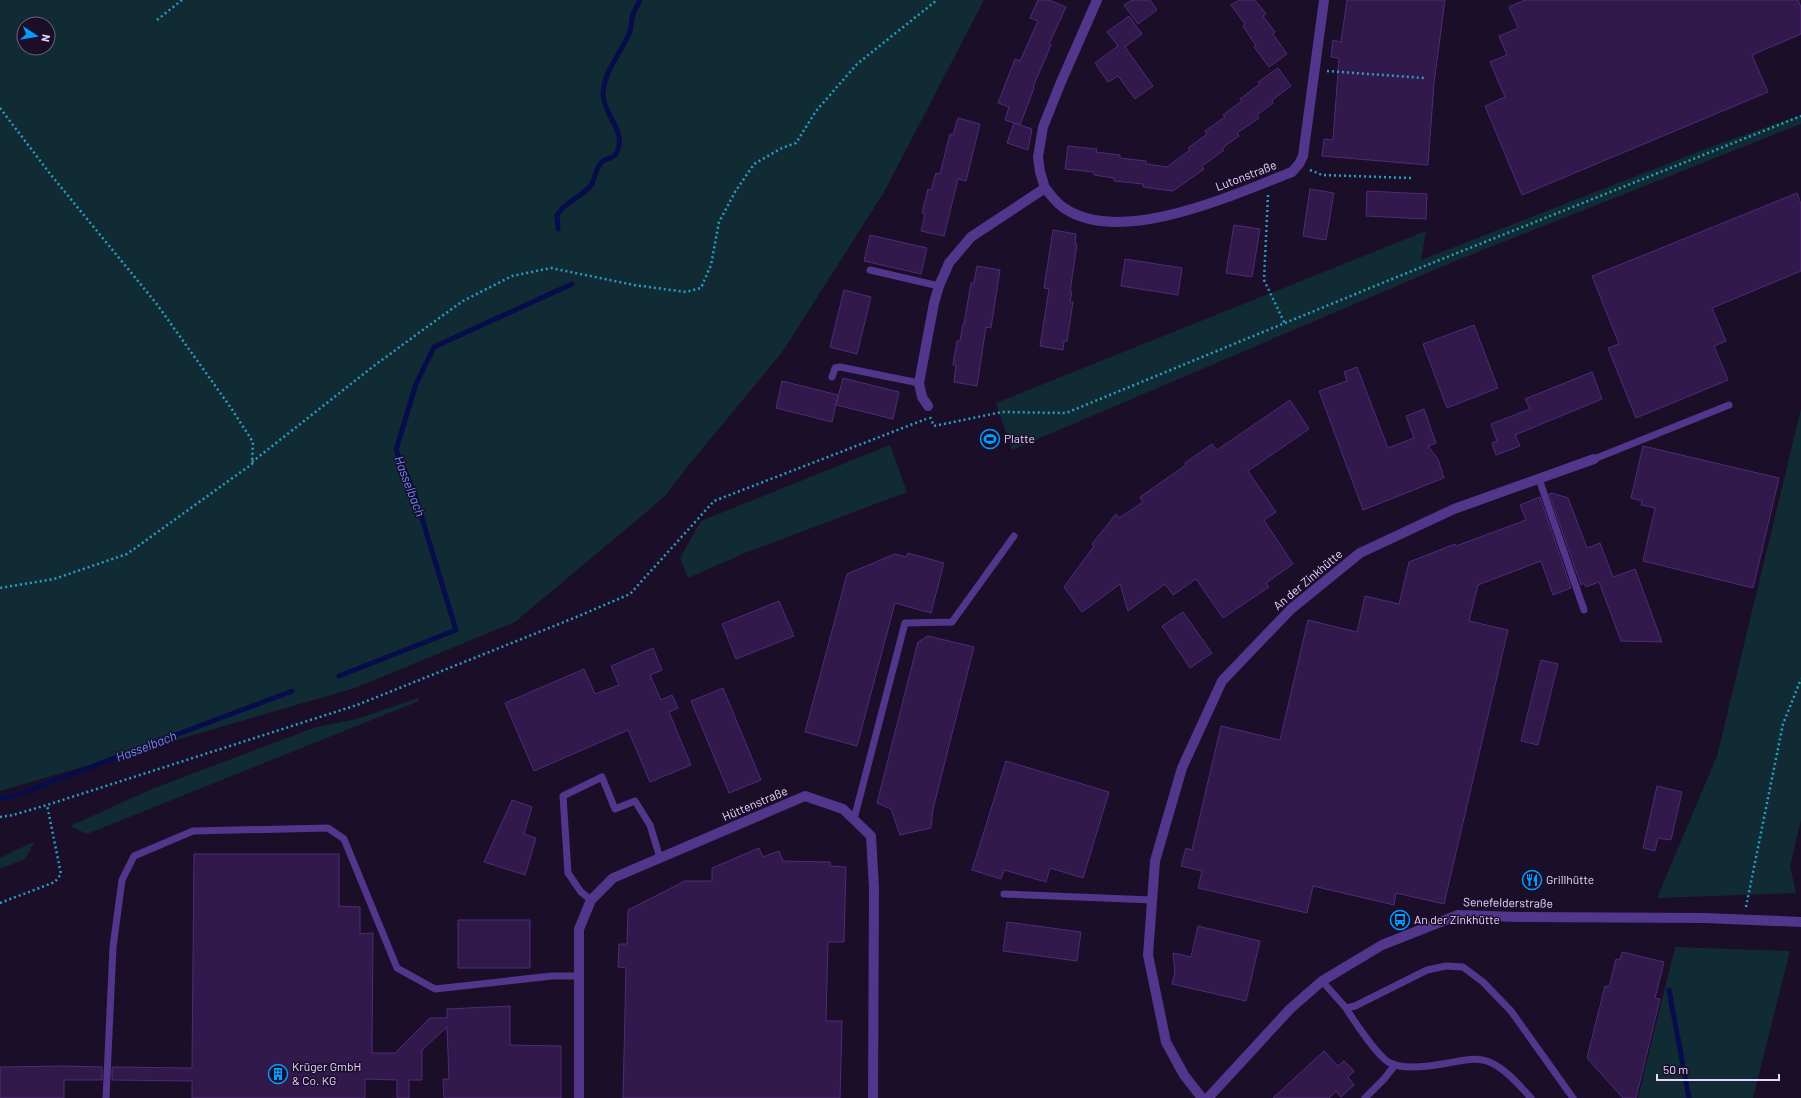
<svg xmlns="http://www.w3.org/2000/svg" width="1801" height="1098" font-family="Barlow,sans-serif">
<rect width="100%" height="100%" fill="#1b0e29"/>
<path fill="#112b34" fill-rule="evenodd" d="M0 0H984L884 192 783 351 688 466 663 498 515 622 355 688 0 791ZM24 24H48V48H24Z
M1801 115V124L1460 259 1012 450 996 403 1426 231 1421 260 1713 146Z
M1801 409V820L1790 866 1796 893 1657 898 1717 756Z
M890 445 907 492 747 552 688 578 680 558 701 521Z
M418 698 419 701 87 834 70 826 152 789 316 727 357 719Z
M35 841 25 859 0 869V858Z
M1675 947 1790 951 1753 1098H1638Z"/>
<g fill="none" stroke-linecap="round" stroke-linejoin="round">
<path stroke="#070c4a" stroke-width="5" d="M558 229 557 215C560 212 562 208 565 206 574 198 584 195 591 185 596 178 595 167 603 161 609 157 614 159 617 152 627 132 604 115 603 95 603 73 620 54 629 34 632 27 631 20 633 14 635 9 638 4 640 0
M339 676 456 630 414 492 396 450 416 384 434 347 572 284
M0 798 14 796 292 691
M1669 990 1689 1098"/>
</g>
<path fill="#32194b" stroke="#502a79" d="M1038 0H1049L1066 7 1049 44 1051 45 1033 87 1034 88 1020 125 1005 120 1009 107 998 103 1015 59 1020 61 1038 21 1030 18Z
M1132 0H1150L1157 10 1138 24 1124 5Z
M1239 0H1255L1266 14 1263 16 1275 32 1273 34 1287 54 1269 67 1254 47 1256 46 1243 26 1245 24 1231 5Z
M1347 0H1445L1434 83 1428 165 1322 156 1324 139 1333 140 1339 58 1331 57 1333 40 1341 42Z
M1525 0H1798L1801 7V34L1752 55 1768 92 1522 195 1485 106 1505 97 1490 62 1507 55 1499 36 1518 28 1509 7Z
M1129 16 1142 34 1125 47 1153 86 1135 99 1118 76 1108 82 1095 63 1118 46 1107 32Z
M1278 68 1291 86 1272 100 1273 103 1257 115 1259 118 1237 133 1239 136 1222 148 1224 150 1202 166 1204 169 1173 191 1143 187V184L1114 181V178L1094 175V172L1065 169 1068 146 1097 149 1096 152 1120 155V158L1146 161V164L1167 167 1190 150 1188 148 1207 134 1205 131 1225 117 1223 115 1242 101 1240 99 1260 84 1258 82Z
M958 118 980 124 966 181 958 179 944 236 921 231 925 214 922 213 928 189 931 190 936 173 940 174 950 134 953 135Z
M1014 123 1032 129 1028 150 1007 143Z
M1310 189 1334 193 1326 240 1303 236Z
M1367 191 1427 194 1426 219 1366 216Z
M1797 193 1801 204V271L1712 308 1726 341 1714 346 1728 380 1636 418 1608 348 1619 344 1592 276Z
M1234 225 1260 229 1252 277 1226 273Z
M1053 230 1076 234 1075 243 1077 244 1070 292H1072L1070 302H1073L1067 341H1064L1063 350 1040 346 1049 289 1044 288Z
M870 235 927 248 921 274 864 261Z
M1125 259 1182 268 1178 295 1121 286Z
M977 266 1000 270 991 328 986 327 977 386 954 382 956 365H953L957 341H960L963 324H964L971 283H974Z
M844 290 871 297 857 354 830 347Z
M1474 325 1498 388 1447 408 1423 344Z
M1357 367 1388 448 1414 438 1406 416 1424 409 1436 443 1428 446 1438 459 1444 478 1363 510 1319 391 1347 381 1344 372Z
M1592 372 1602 399 1515 435 1520 446 1496 455 1492 443 1497 441 1491 424 1530 409 1525 399Z
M843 378 899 392 893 419 836 405Z
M782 381 838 395 832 422 776 408Z
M1290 400 1309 429 1248 471 1276 512 1264 520 1293 564 1266 583 1269 587 1223 618 1196 579 1173 595 1165 584 1128 611 1120 584 1082 612 1064 587 1094 546 1092 544 1116 514 1119 518 1143 502 1140 497 1186 465 1185 463 1212 444 1217 450Z
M1643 446 1779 478 1753 588 1643 561 1655 508 1641 505 1642 501 1631 498Z
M1552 493 1568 498 1587 548 1600 543 1613 577 1635 569 1662 642 1621 641 1599 582 1586 587 1584 583 1581 585 1549 494Z
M1540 497 1571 588 1553 595 1541 561 1478 585 1469 621 1508 630 1444 904 1396 893 1394 905 1313 886 1307 913 1198 888 1202 871 1181 866 1186 848 1192 850 1221 726 1280 740 1308 620 1357 632 1365 596 1399 604 1409 562 1455 544 1456 546 1526 520 1520 505Z
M908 553 944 563 931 613 895 603 857 746 805 732 847 574 895 554 906 557Z
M779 601 794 636 736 659 722 624Z
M1183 612 1212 653 1190 668 1162 626Z
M928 636 974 647 933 809 931 828 900 835 891 809 877 803 918 642Z
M653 648 662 670 650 675 661 700 672 695 678 708 669 712 691 765 650 782 628 730 534 771 505 703 584 669 595 694 619 685 611 666Z
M1541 660 1558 664 1538 745 1521 741Z
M723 688 761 780 729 793 691 701Z
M1006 761 1109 792 1083 878 1050 868 1046 882 1004 870 1001 879 972 870Z
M1657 786 1682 792 1671 840 1658 838 1655 851 1643 848Z
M512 800 532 807 524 834 536 838 525 875 484 862Z
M759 848 763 857 779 851 783 861 830 862V866L846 867 844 942H828L826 1021H842L840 1098H623L626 968 618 967 619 944H627L628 910 685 881H712V868Z
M194 854H339V906L360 907V934L373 933 372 1053H395L430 1018H447V1009L510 1006V1045L561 1046V1098H444L443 1079H449L447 1027 422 1050V1080H409V1098H397V1080L365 1079V1098H192V1081L112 1080V1067L192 1068Z
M458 920H530V968H458Z
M1007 922 1081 932 1077 961 1003 951Z
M1198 926 1260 941 1246 1001 1172 984 1175 972 1173 953 1191 957Z
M1622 952 1664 962 1655 998 1660 999 1636 1098H1623L1587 1058 1605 986 1609 987 1616 959 1620 960Z
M1324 1051 1338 1066 1344 1061 1354 1071 1348 1077 1354 1085 1341 1097 1336 1091 1329 1098H1273Z
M64 1066 102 1067V1080H64V1098H0V1067Z"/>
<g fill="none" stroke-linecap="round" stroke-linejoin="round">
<path stroke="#279fc2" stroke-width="2.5" stroke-dasharray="2 3" stroke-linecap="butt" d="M157 20 182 0
M1327 71 1424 78
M0 108 51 175 156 303 231 408 253 442 252 464 127 554 54 579 0 588
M1310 170 1322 175 1411 178
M1268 195 1264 280 1285 324
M930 417 934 426 1002 412 1066 413 1392 279 1801 116
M252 462 375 365 442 316 463 301 512 276 551 268 634 285 686 292 701 288 711 265 719 222 735 192 754 164 782 148 796 143 816 111 857 64 937 0
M0 817 13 815 47 805 357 705 574 618 630 594 714 501 926 419
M0 903 55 882 61 874 47 805
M1746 907 1783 724 1801 679"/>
<path stroke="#52368b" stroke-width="7" d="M870 270 939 286
M832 377 835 368 840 367 919 383
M1594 459 1729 405
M1539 479 1584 610
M854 819 905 623 952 622 1014 536
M1004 894 1152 900
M591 900 581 892 568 873 563 796 602 777 615 809 635 801 650 825 660 858
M1322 981 1346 1008 1355 1006 1427 970 1446 966 1463 967 1483 982 1511 1011 1573 1098
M1346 1008C1354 1021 1378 1057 1390 1063 1404 1070 1432 1066 1448 1063 1460 1061 1474 1057 1487 1061 1504 1067 1519 1085 1531 1098
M106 1098 113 947 122 880 134 856 193 831 328 828 344 839 397 968 435 989 552 976H579
M1365 1098 1384 1079 1395 1065"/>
<path stroke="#52368b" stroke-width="10" d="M1045 188C1051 195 1056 203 1064 208 1121 247 1235 194 1292 172L1299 164 1303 156 1324 0
M928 406 922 397 919 383 934 303 939 286 949 263 971 237 1045 188 1040 172 1038 157 1043 127 1061 82 1097 0
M579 1098V929L591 900 613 878 805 796 843 809 871 836 874 888 873 1098
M1202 1098 1184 1075 1166 1042 1148 955 1155 861 1182 768 1222 681 1291 609 1360 553 1454 509 1594 459
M1208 1098 1290 1009 1322 981 1382 945 1458 915 1518 917 1705 918 1801 922"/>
</g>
<defs>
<g id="stadium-ring" transform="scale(1)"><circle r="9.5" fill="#1b0e29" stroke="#029eff" stroke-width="1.5"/><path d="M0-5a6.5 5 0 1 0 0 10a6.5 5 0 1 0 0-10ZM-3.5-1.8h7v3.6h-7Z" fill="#029eff"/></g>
<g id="restaurant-ring" transform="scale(1)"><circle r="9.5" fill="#1b0e29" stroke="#029eff" stroke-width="1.5"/><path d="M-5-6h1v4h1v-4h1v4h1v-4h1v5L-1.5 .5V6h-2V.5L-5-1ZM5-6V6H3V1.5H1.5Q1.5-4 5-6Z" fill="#029eff"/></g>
<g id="bus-ring" transform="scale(1)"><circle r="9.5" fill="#1b0e29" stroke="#029eff" stroke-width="1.5"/><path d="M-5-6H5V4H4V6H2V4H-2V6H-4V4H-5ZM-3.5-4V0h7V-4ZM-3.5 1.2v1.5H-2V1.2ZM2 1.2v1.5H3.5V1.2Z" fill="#029eff"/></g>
<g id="building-ring" transform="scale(1)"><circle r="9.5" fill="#1b0e29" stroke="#029eff" stroke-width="1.5"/><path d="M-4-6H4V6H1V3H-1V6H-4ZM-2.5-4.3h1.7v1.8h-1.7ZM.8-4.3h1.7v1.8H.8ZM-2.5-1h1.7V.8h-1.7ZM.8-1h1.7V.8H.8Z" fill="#029eff"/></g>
</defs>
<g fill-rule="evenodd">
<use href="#stadium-ring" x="990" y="439"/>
<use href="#restaurant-ring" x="1532" y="880"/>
<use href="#bus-ring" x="1400" y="920"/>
<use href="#building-ring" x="278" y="1074"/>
</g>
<g text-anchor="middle" stroke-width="3" stroke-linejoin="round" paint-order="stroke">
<g font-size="12" fill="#e7d6ff" stroke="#1b0e29">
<text transform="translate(1246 176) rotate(-21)" y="4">Lutonstraße</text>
<text transform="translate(1308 580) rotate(-40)" y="4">An der Zinkhütte</text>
<text transform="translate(755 804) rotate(-23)" y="4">Hüttenstraße</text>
<text transform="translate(1508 903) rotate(1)" y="4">Senefelderstraße</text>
</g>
<g font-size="12" fill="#e7d6ff" stroke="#1b0e29" text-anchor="start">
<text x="1004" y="443">Platte</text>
<text x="1546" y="884">Grillhütte</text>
<text x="1414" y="924">An der Zinkhütte</text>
<text x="292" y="1071">Krüger GmbH<tspan x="292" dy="14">&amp; Co. KG</tspan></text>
</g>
<g font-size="13" font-style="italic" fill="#648bff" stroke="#1b0e29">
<text transform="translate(410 486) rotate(69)" y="5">Hasselbach</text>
<text transform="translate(146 746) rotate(-21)" y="5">Hasselbach</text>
</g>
</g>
<g transform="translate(36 36) rotate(102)"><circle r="19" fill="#1b0e29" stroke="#6d5e7f"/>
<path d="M0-3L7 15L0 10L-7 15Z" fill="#029eff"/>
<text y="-6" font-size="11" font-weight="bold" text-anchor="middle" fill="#e7d6ff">N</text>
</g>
<path d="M1657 1074v6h122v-6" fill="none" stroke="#e7d6ff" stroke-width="2"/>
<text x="1663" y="1074" font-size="12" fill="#e7d6ff" stroke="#1b0e29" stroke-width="3" paint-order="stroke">50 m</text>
</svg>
